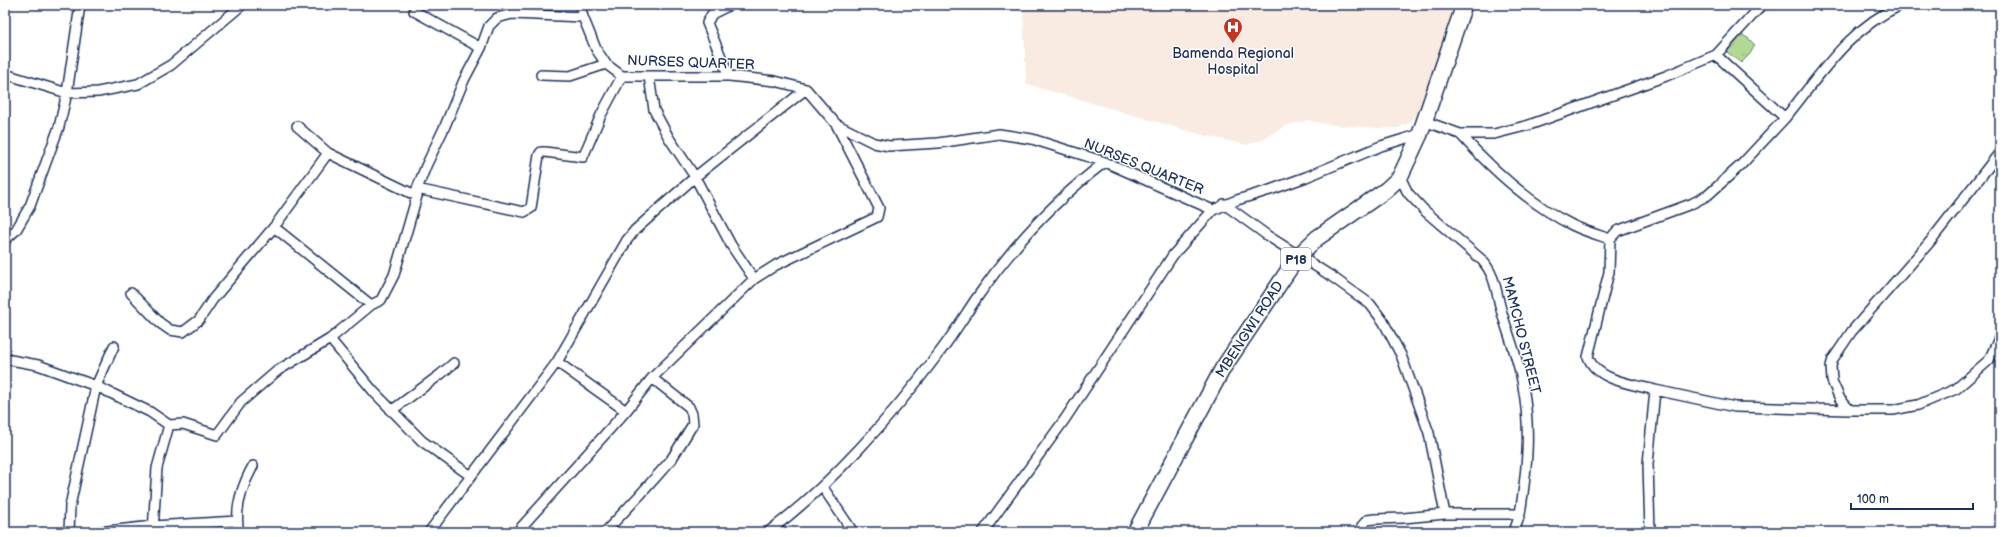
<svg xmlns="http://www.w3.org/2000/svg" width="2005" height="537" font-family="'Balsamiq Sans',sans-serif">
<defs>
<pattern id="grass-tufts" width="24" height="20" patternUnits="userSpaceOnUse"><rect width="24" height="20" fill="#b2d894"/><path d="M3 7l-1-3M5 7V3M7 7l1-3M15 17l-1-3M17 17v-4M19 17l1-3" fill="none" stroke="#98ba82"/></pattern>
</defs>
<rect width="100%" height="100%" fill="#fff"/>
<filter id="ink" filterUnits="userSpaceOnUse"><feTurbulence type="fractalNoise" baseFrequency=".025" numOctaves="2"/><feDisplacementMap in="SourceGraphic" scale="8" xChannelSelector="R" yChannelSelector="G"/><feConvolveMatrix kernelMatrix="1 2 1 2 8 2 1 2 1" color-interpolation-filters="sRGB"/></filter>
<g filter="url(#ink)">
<path fill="#f9ebe1" d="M1023 5H1454L1422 104 1411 122 1398 128H1377L1325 124 1308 120 1285 126 1261 140 1247 145 1199 134 1026 84Z"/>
<path fill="url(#grass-tufts)" stroke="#668479" d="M1742 35 1748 38 1755 45 1750 54 1741 63 1727 52Z"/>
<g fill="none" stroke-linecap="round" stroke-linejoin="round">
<g stroke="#1b2f5e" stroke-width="12">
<path id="minor" d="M580 5 583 17 596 49 606 64 622 76H729L775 81 806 89 836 124 874 143 889 146 938 143 999 134 1032 139 1105 162 1213 210
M414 11 481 48
M1716 55 1785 118C1821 74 1848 29 1901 5
M5 74 67 93 98 92 138 84 171 65 242 5
M541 75 570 76 606 64
M649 76 654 110 669 138 695 177 731 245 754 279
M729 76 707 23 712 14 730 5
M1424 121 1460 134H1494L1529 125 1666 76 1716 55 1762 5
M297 126 328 153 417 196
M1460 134C1491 168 1531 205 1572 225 1584 231 1598 235 1610 239L1617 231 1691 204 1708 195 1741 165 1785 118
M1400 177 1408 193 1425 211 1482 260C1496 276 1496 293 1502 313 1509 337 1519 361 1523 386 1531 431 1527 469 1520 514
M417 189 524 212 531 208 539 155 541 152H545L583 157 601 115 622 76
M1224 204 1268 236 1331 276 1370 304 1383 321 1401 355 1429 433 1445 514
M274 227 371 305
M1610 239 1609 272 1588 357C1597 381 1633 384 1655 390L1648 464 1650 532
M5 240 16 230 30 206 59 127 67 93 80 5
M131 293 160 323 170 330 183 332 199 320 213 299 274 227 328 153
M330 339 374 392 422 441 471 476
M5 359 38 365 96 386 150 412 169 425 183 424 217 435 241 402 277 371 330 339 371 305 381 300 394 275 417 196V189L426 166 445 126 464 80 481 48 489 26 497 18 512 14 583 17
M557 362 626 411
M1655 390 1735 407 1850 410H1893L1918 405 1956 389 1989 360 2000 336
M1850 410 1840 399 1832 381 1831 366 1833 359 1852 331 1929 243 2000 152
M391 411 441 374 454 363
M822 486 853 532
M153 531 157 468 169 425
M69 532 70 506 96 386 114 346
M98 532 153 526 237 521
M239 532C234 509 242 486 253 466
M429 532 557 362 627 240 635 230 695 177 806 89
M517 532 626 411 652 378 754 279 776 265 877 217 879 208 836 124
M605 532 639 496 671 460 693 424 692 414 689 407 652 378
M768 532C831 485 892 416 939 353 953 335 965 315 978 296 1013 246 1056 199 1105 162
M983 532 1065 419 1173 255 1213 210 1237 200 1270 190 1306 177 1381 146 1420 134
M1361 532 1362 526 1367 520 1375 519 1404 518 1445 514H1520L1514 532"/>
</g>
<g stroke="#1b2f5e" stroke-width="18">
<path id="primary" d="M1135 532 1223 368 1298 256 1317 238 1386 190 1400 177 1420 134 1464 5"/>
</g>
<use href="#minor" stroke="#fff" stroke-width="9"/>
<use href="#primary" stroke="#fff" stroke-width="15"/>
</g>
</g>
<defs>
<g id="hospital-pin" transform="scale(1)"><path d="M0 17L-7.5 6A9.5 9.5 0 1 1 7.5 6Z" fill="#c8321e" stroke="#fff"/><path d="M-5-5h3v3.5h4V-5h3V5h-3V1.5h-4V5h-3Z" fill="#fff"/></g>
</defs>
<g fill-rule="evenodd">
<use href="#hospital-pin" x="1233" y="27"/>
</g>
<g text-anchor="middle" stroke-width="3" stroke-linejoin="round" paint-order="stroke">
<rect fill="#fff" stroke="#5f6d8e" stroke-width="1" x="1281" y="248" width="30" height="22" rx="3"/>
<g font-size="13" font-weight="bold" fill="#1b2f5e">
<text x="1296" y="264">P18</text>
</g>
<g font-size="14" fill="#1b2f5e" stroke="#fff">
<text x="1233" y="58">Bamenda Regional<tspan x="1233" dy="16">Hospital</tspan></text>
</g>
<g font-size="14" fill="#1b2f5e" stroke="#fff">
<text transform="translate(691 62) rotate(2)" y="5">NURSES QUARTER</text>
<text transform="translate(1144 166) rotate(22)" y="5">NURSES QUARTER</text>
<text transform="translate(1249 329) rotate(-57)" y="5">MBENGWI ROAD</text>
<text transform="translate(1522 335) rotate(76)" y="5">MAMCHO STREET</text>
</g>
</g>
<rect width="2005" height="537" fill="none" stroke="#fff" stroke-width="20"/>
<rect x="10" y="10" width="1985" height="517" fill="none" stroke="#1b2f5e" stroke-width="1.5" filter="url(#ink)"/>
<path d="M1851 503v6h122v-6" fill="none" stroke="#1b2f5e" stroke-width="2"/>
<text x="1857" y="503" font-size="12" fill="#1b2f5e" stroke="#ffffff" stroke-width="3" paint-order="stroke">100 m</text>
</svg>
